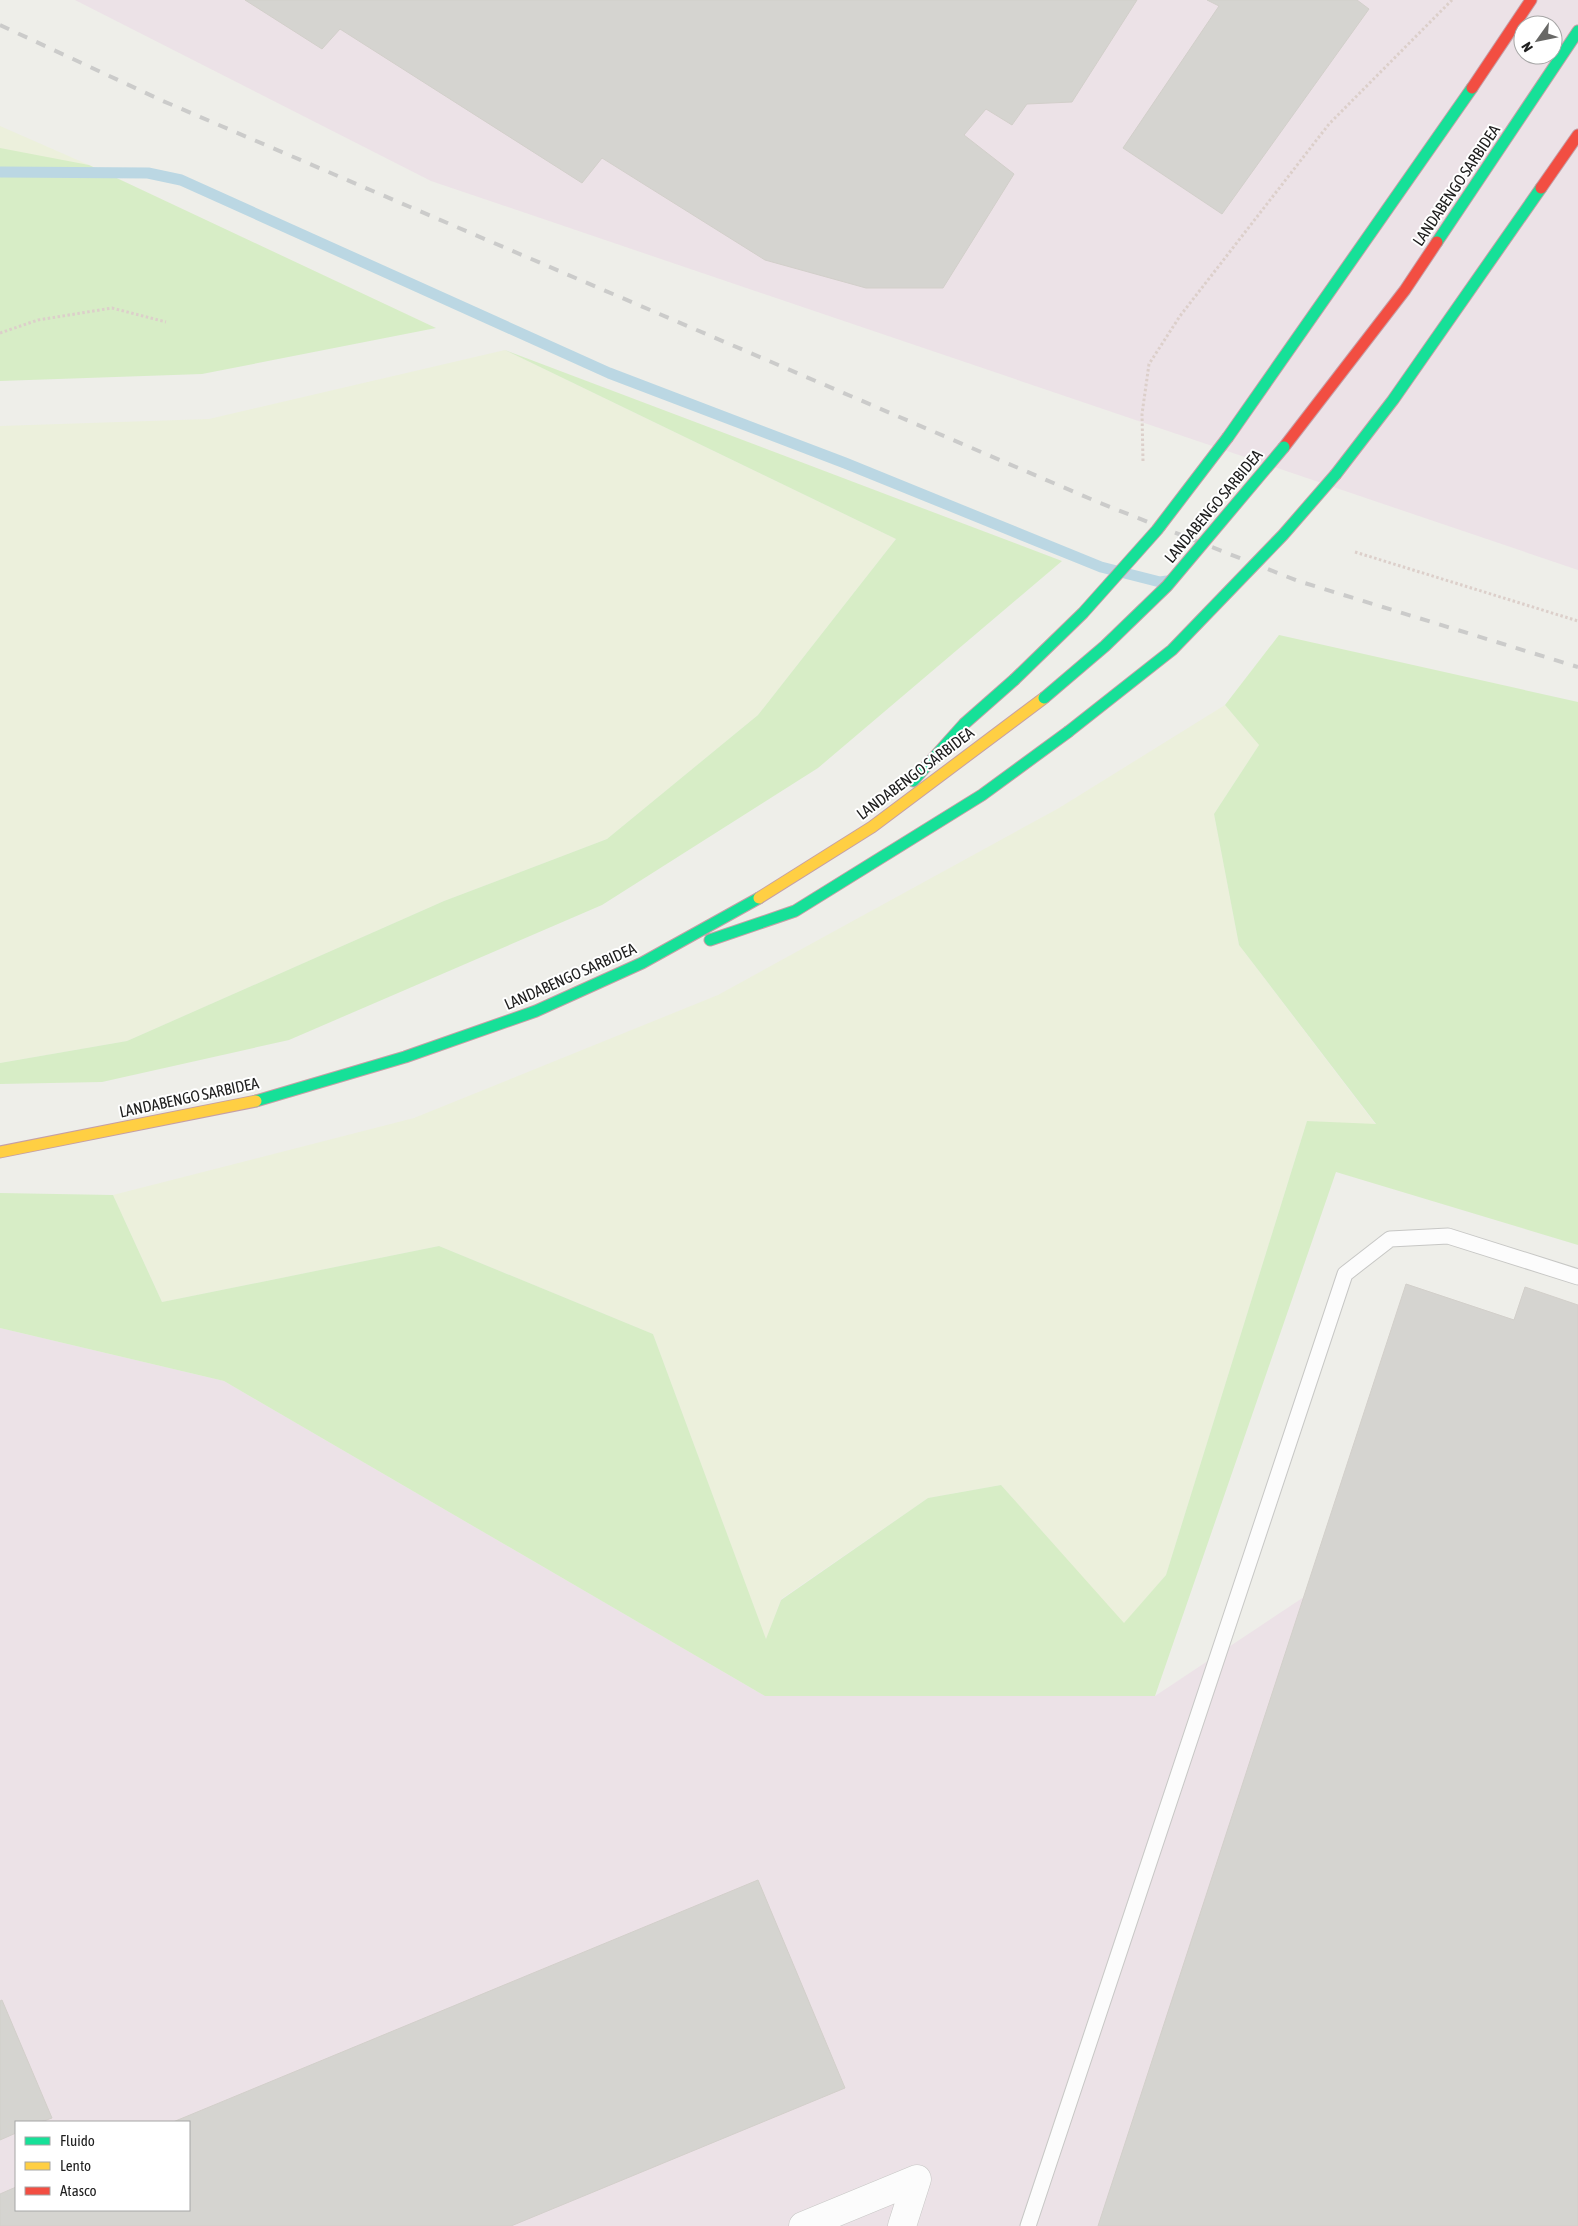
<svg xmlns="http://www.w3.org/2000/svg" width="1578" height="2226" font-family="'Asap Condensed',sans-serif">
<rect width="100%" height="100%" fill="#eeeee9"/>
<path fill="#ece2e7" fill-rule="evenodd" d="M75 0H1578V570L431 181ZM1523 25H1553V55H1523Z
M0 1328 224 1381 765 1696H1155L1578 1415V2226H0ZM16 2122H189V2210H16Z"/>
<path fill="#ecf0dc" d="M0 126 89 165 0 154Z
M505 350 896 539 758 715 607 839 444 901 127 1041 0 1063V426L209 419Z
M1225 705 1259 745 1214 814 1239 945 1376 1125 1307 1121 1166 1575 1124 1624 1001 1485 928 1498 781 1599 766 1640 653 1334 439 1246 162 1302 113 1195 414 1118 718 995 1059 808Z"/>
<path fill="#d7edc6" d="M0 148 89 165 436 328 202 374 0 381Z
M505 350 1062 561 818 768 602 905 289 1040 102 1082 0 1084V1063L127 1041 444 901 607 839 758 715 896 539Z
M1279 635 1578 702V1245L1336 1172 1155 1696H765L224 1381 0 1328V1193L113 1195 162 1302 439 1246 653 1334 766 1639 781 1600 928 1498 1001 1485 1124 1623 1166 1575 1307 1121 1376 1124 1239 945 1214 814 1259 745 1225 705Z"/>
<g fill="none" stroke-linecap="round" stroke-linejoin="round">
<path stroke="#bbd7e3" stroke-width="11" d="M0 172 148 173 181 180 609 373 845 463 1101 567 1160 582 1167 581"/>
</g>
<path fill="#d5d4d0" stroke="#d2cfca" d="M245 0H1137L1072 102 1027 104 1012 125 986 109 964 135 1014 174 943 288H866L765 260 602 158 582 183 340 29 322 49Z
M1207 0H1357L1369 9 1222 214 1123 148 1219 6Z
M1406 1284 1514 1320 1525 1287 1578 1305V2226H1098Z
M758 1880 845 2088 511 2226H0V2194L16 2187V2210H189V2122H173Z
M2 2000 52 2118 41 2122H16V2133L0 2140V2001Z"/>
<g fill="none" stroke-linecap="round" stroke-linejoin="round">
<g stroke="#c7c7c5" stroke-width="17">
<path id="lane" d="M1028 2226 1345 1274 1390 1239 1448 1236 1578 1277"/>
</g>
<g stroke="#c7c7c5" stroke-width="29">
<path id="street" d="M803 2226 917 2179 902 2226"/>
</g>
<g stroke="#c59fa6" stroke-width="13">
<path id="fast" d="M1437 242 1578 31
M1228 437 1472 88
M1336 474 1393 400 1541 188
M913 781 964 724 1014 680
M710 940 795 911 982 795 1068 732
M256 1101 405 1057 536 1011 642 963 759 898"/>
</g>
<g stroke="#c59fa6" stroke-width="13">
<path id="slow" d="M759 898 872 827 1044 698
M0 1152 256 1101"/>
</g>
<g stroke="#c59fa6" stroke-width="13">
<path id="jam" d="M1472 88 1531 0
M1541 188 1578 135
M1284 447 1405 290 1437 242"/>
</g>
<path stroke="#dccfca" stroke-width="3" stroke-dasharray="2.5 2.5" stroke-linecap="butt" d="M0 333 38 320 112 308 166 322
M1143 461 1142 414 1149 364 1180 316 1329 124 1452 0
M1355 552 1578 621"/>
<use href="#lane" stroke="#fcfcfc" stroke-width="15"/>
<use href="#street" stroke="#fcfcfc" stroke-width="28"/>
<use href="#fast" stroke="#16e098" stroke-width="11"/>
<use href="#slow" stroke="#ffcf43" stroke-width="11"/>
<use href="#jam" stroke="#f24e42" stroke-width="11"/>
<path stroke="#cbcbca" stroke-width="4" stroke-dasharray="10 10" stroke-linecap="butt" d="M0 25 163 101 1100 503 1298 581 1578 667"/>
<g stroke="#c59fa6" stroke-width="13" stroke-linecap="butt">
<path id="fast-bridge" d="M1014 680 1083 613 1157 530 1228 437
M1044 698 1105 646 1167 586 1284 447
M1068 732 1172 650 1283 535 1336 474"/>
</g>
<use href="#fast-bridge" stroke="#16e098" stroke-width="11"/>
</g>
<g text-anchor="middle" stroke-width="4" stroke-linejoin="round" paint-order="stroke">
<g font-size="16" fill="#202020" stroke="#fff">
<text transform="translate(1456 185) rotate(-56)" y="6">LANDABENGO SARBIDEA</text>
<text transform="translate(1213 506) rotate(-50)" y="6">LANDABENGO SARBIDEA</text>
<text transform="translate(915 773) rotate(-37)" y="6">LANDABENGO SARBIDEA</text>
<text transform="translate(570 976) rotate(-24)" y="6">LANDABENGO SARBIDEA</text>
<text transform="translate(189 1097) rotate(-12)" y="6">LANDABENGO SARBIDEA</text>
</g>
</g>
<rect x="15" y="2121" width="175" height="90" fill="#ffffff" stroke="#a6a6a6"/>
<rect x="25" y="2137" width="25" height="8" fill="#16e098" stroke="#a6a6a6"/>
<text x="60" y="2146" font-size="15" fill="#202020">Fluido</text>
<rect x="25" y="2162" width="25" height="8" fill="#ffcf43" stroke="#a6a6a6"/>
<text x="60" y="2171" font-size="15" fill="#202020">Lento</text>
<rect x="25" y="2187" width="25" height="8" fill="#f24e42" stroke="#a6a6a6"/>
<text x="60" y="2196" font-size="15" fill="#202020">Atasco</text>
<g transform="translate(1538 40) rotate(237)"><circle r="24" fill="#ffffff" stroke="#a6a6a6"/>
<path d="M0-4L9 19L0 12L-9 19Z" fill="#686866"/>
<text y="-8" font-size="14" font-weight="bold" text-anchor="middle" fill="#202020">N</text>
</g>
</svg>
